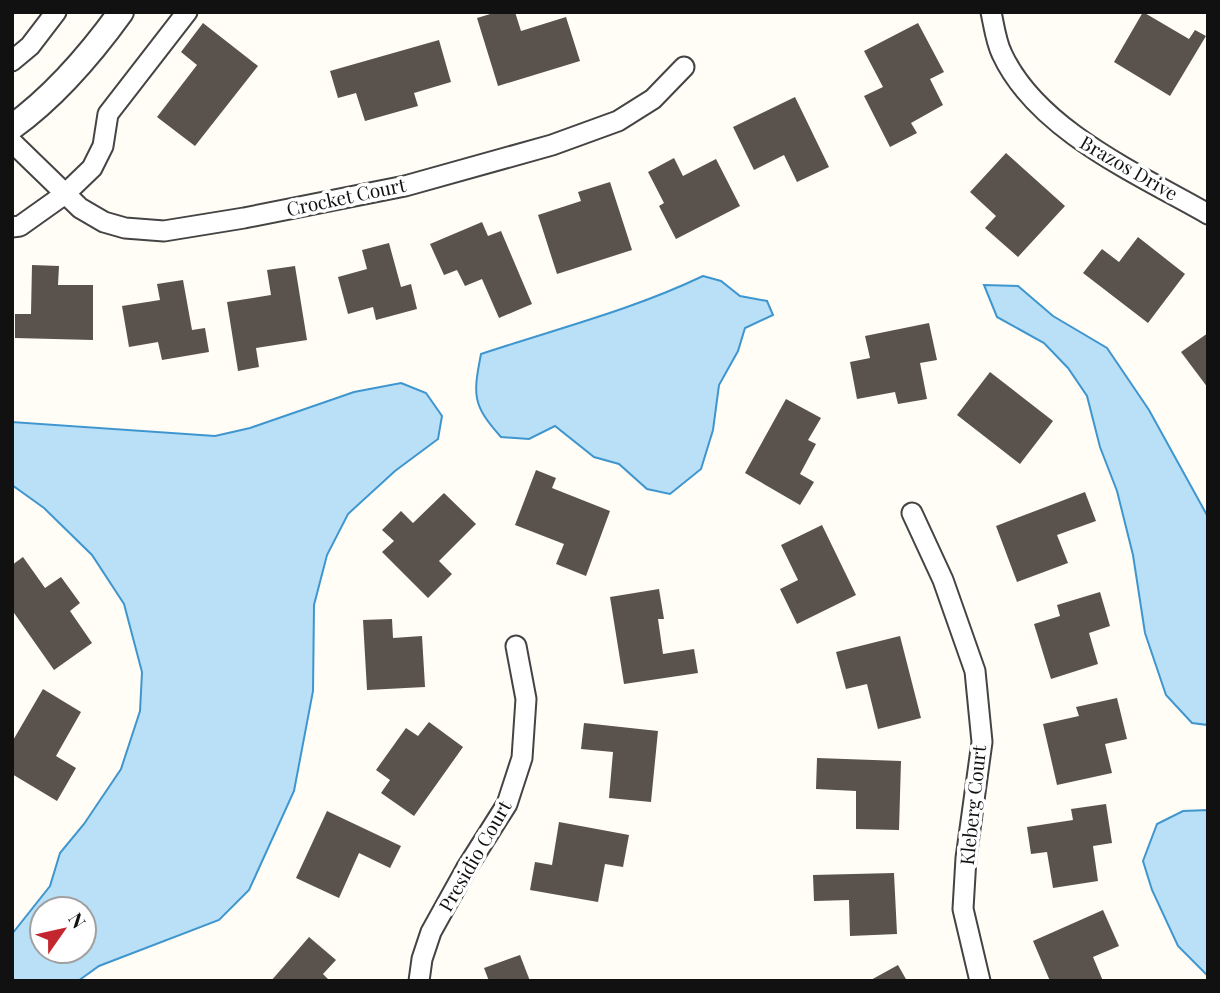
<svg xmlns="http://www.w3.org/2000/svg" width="1220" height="993" font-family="'Playfair Display',serif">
<rect width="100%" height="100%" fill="#fffdf5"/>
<path fill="#b9e0f7" stroke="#3f96cf" stroke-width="2" fill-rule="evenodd" d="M703 276 721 281 740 296 767 301 773 315 745 328 738 351 719 385 713 430 701 469 670 494 647 489 619 464 594 457 555 426 529 439 501 437C472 405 473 395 481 354 556 329 632 310 703 276Z
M984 285 1018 286 1053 316 1107 348 1149 410 1208 517V725L1192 723 1166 695 1145 633 1133 555 1117 491 1100 447 1087 396 1068 368 1044 343 997 317Z
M401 383 426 393 442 416 438 439 395 471 348 514 327 555 314 605 313 691 294 791 249 890 219 920 99 966 78 981H12V934L50 886 60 853 84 824 121 769 140 711 142 672 124 604 92 555 44 508 12 485V422L215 436 250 428 354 392ZM42 909H84V951H42Z
M1208 810V976L1178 946 1152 890 1143 861 1157 824 1183 811Z"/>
<path fill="#5a524d" d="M497 12H515L521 31 566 17 580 61 498 86 477 18Z
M1143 12 1189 39 1195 30 1206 36 1170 96 1114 62Z
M203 23 258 66 195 146 157 117 197 65 181 52Z
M918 23 944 72 930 79 943 105 911 123 917 133 890 147 864 96 883 87 864 51Z
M439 40 451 82 414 93 418 106 365 121 356 93 338 98 330 71Z
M795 97 829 167 797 182 784 155 754 170 733 127Z
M1006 153 1065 206 1018 257 985 228 996 216 970 192Z
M674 158 683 176 716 159 740 206 676 239 659 206 664 203 648 172Z
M610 182 632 250 557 274 538 215 581 201 578 192Z
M482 222 488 236 501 231 532 304 499 318 482 279 465 286 457 270 444 275 430 244Z
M1138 237 1185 274 1148 323 1083 273 1102 249 1119 262Z
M389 243 401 287 411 284 417 309 376 320 373 307 348 314 338 277 367 269 362 250Z
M32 265 59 266 58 285H93V340L15 338V314H31Z
M295 266 307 340 256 348 259 367 238 371 227 302 271 295 267 270Z
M183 280 192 330 205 328 209 352 162 360 158 342 129 347 122 306 160 300 157 284Z
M929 323 937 360 920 363 927 399 898 404 895 392 857 399 850 362 870 358 865 336Z
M1208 333V388L1181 352Z
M990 372 1053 421 1020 464 957 415Z
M786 399 821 418 808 440 816 444 800 474 814 482 800 505 745 473Z
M536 470 556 478 552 488 610 511 586 576 556 564 564 544 515 525Z
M1085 492 1096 521 1057 535 1068 563 1017 582 996 526Z
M444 493 476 524 439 561 452 574 428 598 382 552 394 541 382 530 401 511 413 523Z
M822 525 856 595 797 624 780 589 798 580 781 545Z
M23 557 45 588 61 577 80 603 70 611 92 643 54 670 12 610V565Z
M659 589 664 619H658L663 654 694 649 698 673 624 684 610 597Z
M1100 592 1110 626 1089 633 1098 664 1051 679 1034 624 1060 616 1057 605Z
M392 619 393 638 422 636 425 687 367 690 363 620Z
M900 636 921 718 878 729 867 684 846 689 836 652Z
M43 689 81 712 56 756 76 768 57 801 12 774V742Z
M1117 698 1127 739 1105 744 1112 773 1057 785 1043 724 1079 716 1076 707Z
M429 722 463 747 414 816 381 793 390 780 376 770 406 728 418 736Z
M584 723 658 731 651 802 609 798 613 752 581 749Z
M817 758 901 761 899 830 856 829V791L816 789Z
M1106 804 1112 843 1093 846 1098 881 1053 888 1047 852 1031 854 1027 827 1073 820 1071 809Z
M327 811 401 846 390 868 359 853 339 898 296 878Z
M559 822 629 835 623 867 605 864 598 902 530 890 535 862 552 865Z
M894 873 897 934 850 936 849 900 814 901 813 875Z
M1103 910 1119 946 1093 957 1103 981H1050L1033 941Z
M309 937 336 960 323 974 330 981H271Z
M520 955 530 981H489L484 968Z
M898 965 907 981H869Z"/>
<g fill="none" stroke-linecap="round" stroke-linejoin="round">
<g stroke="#444" stroke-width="23">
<path id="minor" d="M991 12C994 26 996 42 1002 54 1037 130 1138 174 1208 214
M12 61 30 46 56 12
M12 142 80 208 104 222 125 228 164 231 244 218 405 186 552 145 618 121 653 99 684 67
M12 227 20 226 65 194 92 168 103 146 108 114 187 12
M912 513 943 580 975 671 982 742 966 858 963 909 980 981
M419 981 422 959 431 932 466 869 507 804 522 758 526 699 516 646"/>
</g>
<g stroke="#444" stroke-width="28">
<path id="tertiary" d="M12 127C55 96 90 55 121 12"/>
</g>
<use href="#minor" stroke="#fff" stroke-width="19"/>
<use href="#tertiary" stroke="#fff" stroke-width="24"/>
</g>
<g text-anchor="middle" stroke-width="7" stroke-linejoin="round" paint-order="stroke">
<g font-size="19" fill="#111" stroke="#fff">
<text transform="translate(1129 168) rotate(30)" y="7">Brazos Drive</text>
<text transform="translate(346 197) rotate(-12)" y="7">Crocket Court</text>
<text transform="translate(973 805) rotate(-84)" y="7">Kleberg Court</text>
<text transform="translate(475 856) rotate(-60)" y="7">Presidio Court</text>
</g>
</g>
<rect width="1220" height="993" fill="none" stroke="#111111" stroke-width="28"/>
<g transform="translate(63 930) rotate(56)"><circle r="33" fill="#ffffff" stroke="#a0a0a0" stroke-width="2"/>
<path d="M0-5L12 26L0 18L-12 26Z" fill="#c4262e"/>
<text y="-10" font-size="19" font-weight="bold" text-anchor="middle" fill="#111111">N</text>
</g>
</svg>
